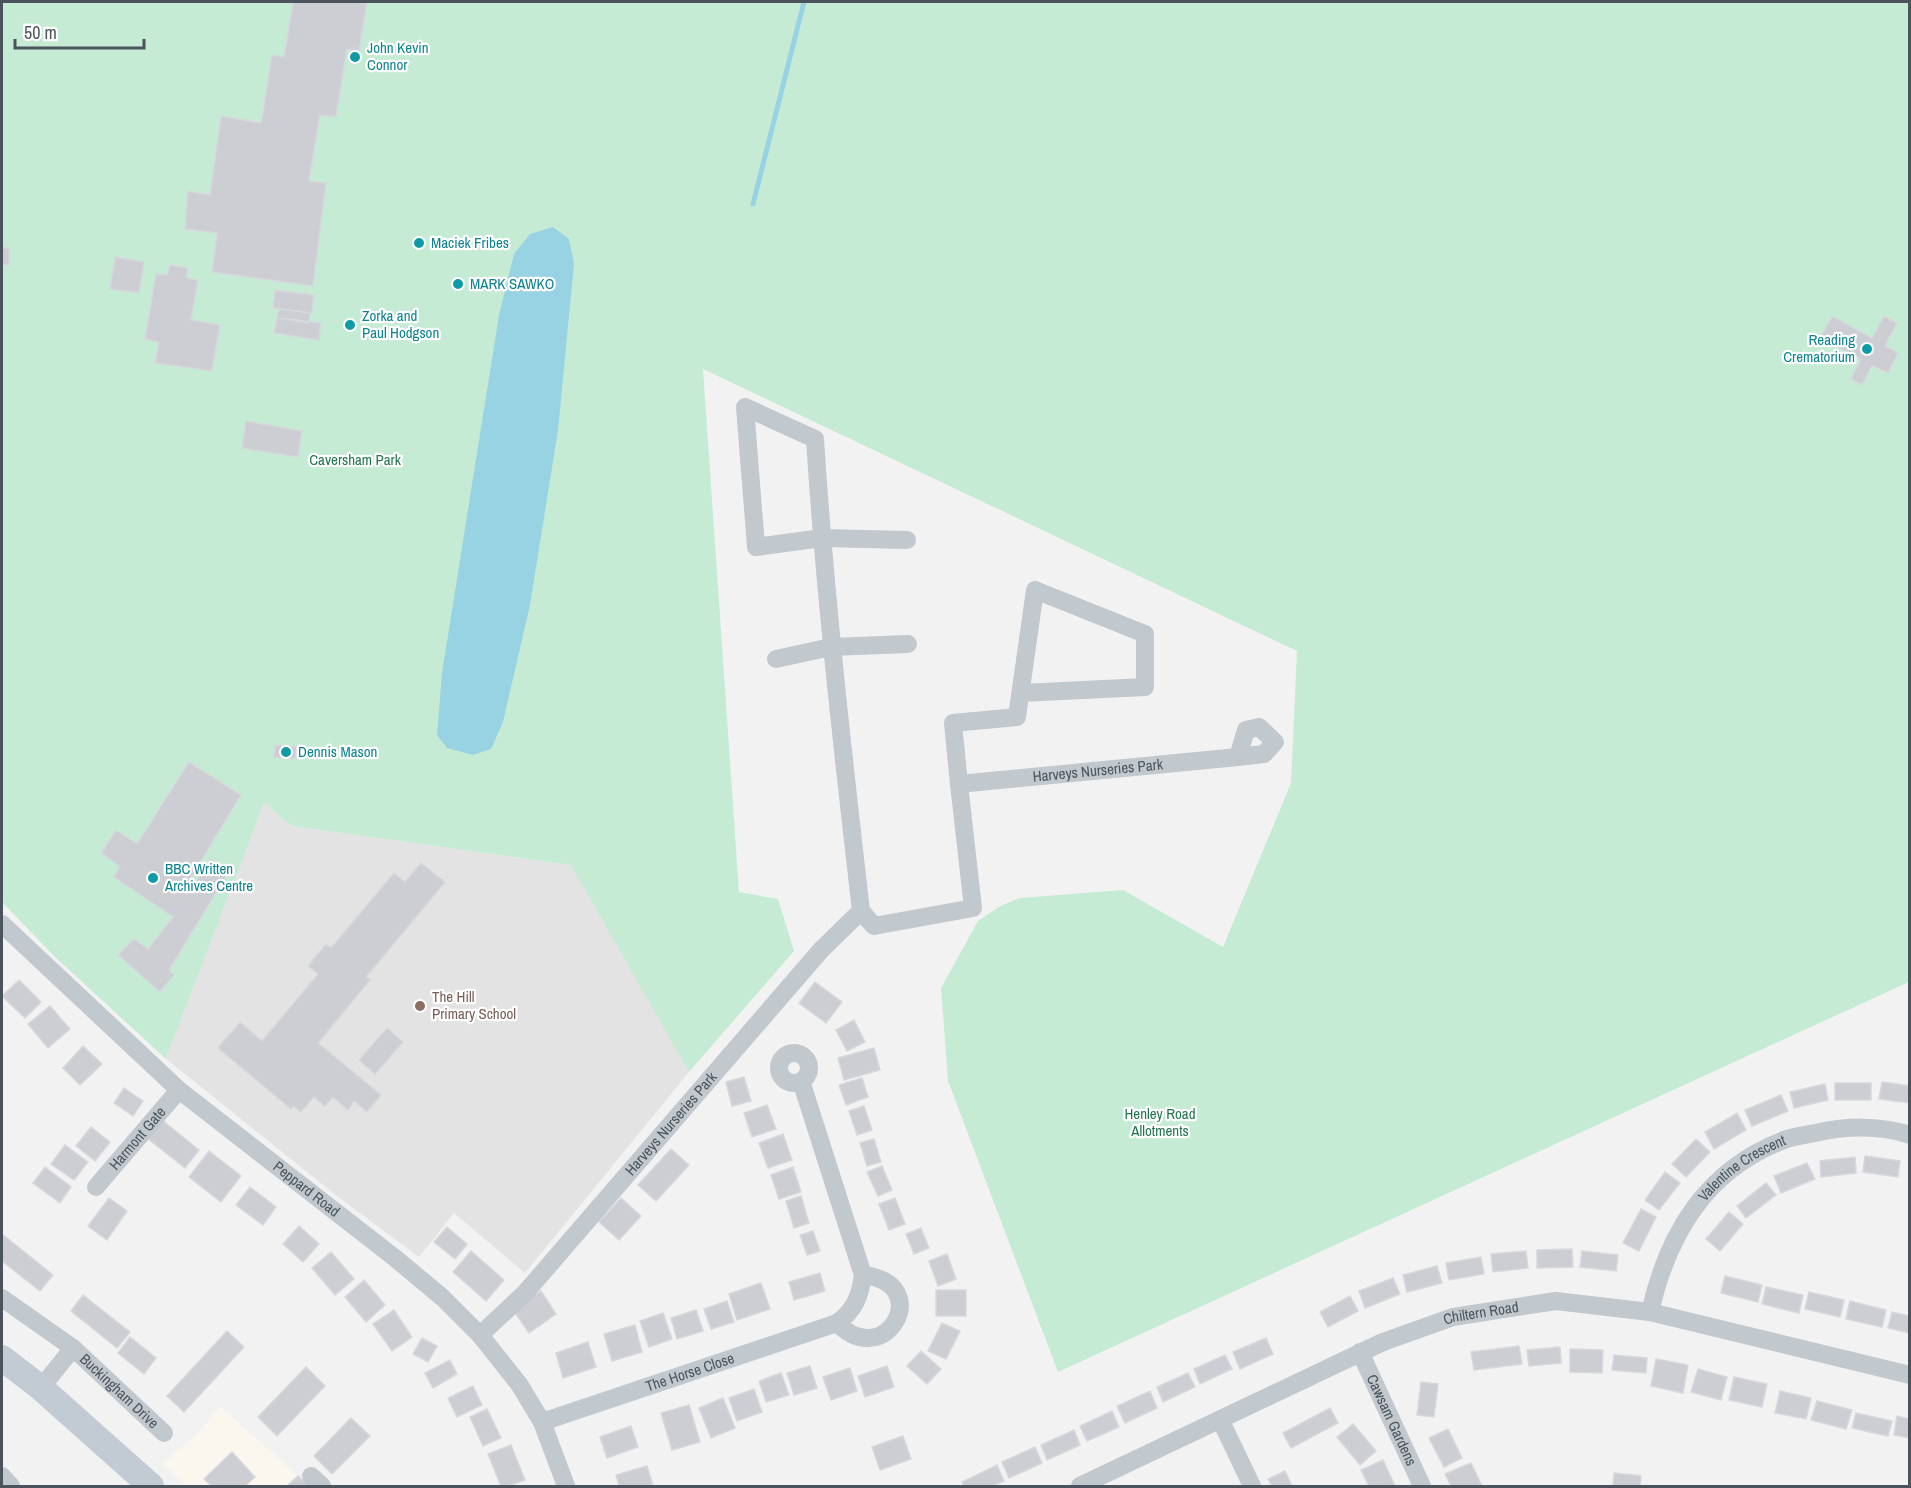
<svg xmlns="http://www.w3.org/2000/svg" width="1911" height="1488" font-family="'Archivo Narrow',sans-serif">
<rect width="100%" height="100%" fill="#f3f2f2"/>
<path fill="#fbf7ee" d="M221 1407 309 1486H187L164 1463 196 1435Z"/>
<path fill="#e4e3e3" d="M264 802 292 826 571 865 626 954 689 1072 525 1273 454 1213 419 1257 333 1193 166 1059Z"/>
<path fill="#c6ebd5" d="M2 2H1909V982L1058 1372 948 1081 941 988 978 921 1002 905 1020 898 1123 890 1223 947 1291 783 1297 651 703 369 739 892 778 899 794 951 689 1072 571 865 292 826 264 803 166 1059 55 957 2 902Z"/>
<path fill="#98d3e3" d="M553 227 569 239 574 264 558 430 530 605 503 722 491 749 473 755 447 748 437 735 442 673 499 315 514 254 530 234Z"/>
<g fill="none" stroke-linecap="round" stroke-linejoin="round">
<path stroke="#98d3e3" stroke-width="5" d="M753 204 804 2"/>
</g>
<path fill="#ccced3" stroke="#d6d8dc" stroke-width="1.5" d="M293 2H367L359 51 347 49 336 117 320 115 309 181 326 183 313 286 212 272 217 233 185 229 188 191 210 195 221 116 261 123 272 55 284 57Z
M2 248H9V265H2Z
M115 257 144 262 139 293 110 289Z
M170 265 188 268 187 278 198 280 191 320 220 325 212 371 155 363 159 342 145 339 156 274 167 275Z
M275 290 314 295 312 313 273 308Z
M279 309 310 313 309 323 277 318Z
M1832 316 1872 338 1884 316 1897 323 1885 346 1898 353 1888 373 1872 365 1862 385 1851 379 1861 359 1820 338Z
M277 318 321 323 319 340 274 333Z
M246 421 302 431 298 457 242 448Z
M275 745 297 747 295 759 274 757Z
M189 762 241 795 190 879 195 883 210 859 230 870 169 970 174 975 160 992 118 955 134 939 148 949 173 917 114 877 120 866 101 853 116 830 137 844Z
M421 863 445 882 366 977 370 980 318 1043 381 1095 367 1112 354 1101 348 1110 333 1097 325 1106 314 1097 301 1112 294 1106 291 1109 218 1048 240 1022 262 1041 318 974 308 966 326 944 331 948 394 873 405 882Z
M19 980 41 1002 25 1018 2 996Z
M815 982 842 1002 826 1023 799 1003Z
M50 1006 70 1029 48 1048 28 1024Z
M854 1020 865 1042 847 1051 836 1030Z
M387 1028 403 1042 375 1074 359 1060Z
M83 1046 102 1064 80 1085 63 1068Z
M874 1048 880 1070 844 1080 838 1058Z
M744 1077 751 1101 732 1106 726 1082Z
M862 1078 868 1097 846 1105 839 1085Z
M1882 1082 1910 1086V1103L1879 1099Z
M1835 1083H1871V1100H1835Z
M1825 1084 1828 1100 1794 1108 1790 1092Z
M124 1088 143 1101 133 1116 114 1103Z
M1781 1095 1788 1111 1752 1126 1745 1110Z
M767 1105 776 1129 752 1137 744 1113Z
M864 1106 872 1130 857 1135 849 1111Z
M1737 1113 1746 1130 1714 1149 1705 1132Z
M162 1120 199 1150 185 1168 147 1138Z
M91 1127 110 1142 95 1161 76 1146Z
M783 1134 792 1160 768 1168 759 1143Z
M874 1139 881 1162 867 1166 860 1143Z
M1696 1139 1710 1152 1686 1177 1672 1164Z
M65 1145 88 1162 74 1180 51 1164Z
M671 1149 689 1165 656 1201 638 1185Z
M209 1151 241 1176 221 1202 189 1177Z
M1865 1156 1900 1161 1898 1177 1863 1172Z
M1855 1157 1856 1173 1821 1177 1820 1161Z
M1807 1163 1815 1179 1781 1193 1774 1176Z
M882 1166 892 1190 878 1196 867 1172Z
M45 1167 71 1187 60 1203 33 1183Z
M793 1167 801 1192 779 1199 771 1175Z
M1665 1172 1680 1183 1659 1210 1645 1200Z
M1766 1183 1776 1195 1746 1218 1737 1206Z
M250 1187 276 1207 263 1225 236 1205Z
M801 1196 809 1223 794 1228 786 1201Z
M109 1198 127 1211 107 1240 88 1226Z
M621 1198 641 1216 619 1240 599 1222Z
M895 1198 905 1224 889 1230 879 1204Z
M1641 1209 1656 1217 1639 1251 1623 1243Z
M1729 1212 1743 1224 1720 1251 1706 1239Z
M299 1226 319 1244 303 1262 283 1244Z
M447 1227 467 1244 455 1259 434 1242Z
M921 1228 929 1248 914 1254 906 1234Z
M813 1231 820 1251 807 1255 800 1235Z
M2 1234 53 1275 40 1291 2 1261Z
M1572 1249 1573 1267 1537 1268V1250Z
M471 1251 504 1280 486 1301 453 1272Z
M1526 1251 1528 1268 1493 1272 1491 1254Z
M1582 1251 1618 1255 1616 1271 1580 1267Z
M331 1252 354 1279 335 1295 312 1268Z
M947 1254 956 1279 938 1286 929 1261Z
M1481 1257 1484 1274 1449 1280 1446 1263Z
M1437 1266 1442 1283 1407 1292 1403 1275Z
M820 1273 825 1291 794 1300 789 1282Z
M1725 1276 1762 1285 1758 1302 1721 1293Z
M1393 1278 1400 1294 1365 1308 1359 1291Z
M364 1280 385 1305 366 1322 345 1297Z
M761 1283 770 1309 737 1320 729 1294Z
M1766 1287 1803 1295 1799 1313 1762 1304Z
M936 1290H966V1316H936Z
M541 1291 556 1314 529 1333 513 1310Z
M1809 1292 1844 1300 1840 1317 1805 1309Z
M83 1295 130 1332 117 1348 71 1311Z
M1350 1296 1358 1311 1328 1327 1320 1312Z
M727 1301 734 1322 711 1329 704 1309Z
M1850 1301 1886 1310 1882 1327 1846 1319Z
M394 1310 412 1337 392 1351 373 1324Z
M696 1310 703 1331 677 1339 671 1318Z
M1892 1312 1910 1316V1333L1888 1328Z
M663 1313 672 1339 649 1347 640 1321Z
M942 1323 960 1331 946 1359 928 1351Z
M635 1325 642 1352 612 1361 604 1334Z
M227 1331 244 1347 184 1412 167 1396Z
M130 1337 156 1358 144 1374 118 1353Z
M422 1338 437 1346 428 1362 413 1354Z
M1266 1338 1273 1354 1240 1369 1233 1352Z
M588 1342 596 1367 563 1378 556 1353Z
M1519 1346 1522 1364 1474 1370 1471 1352Z
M1560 1347 1561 1363 1529 1366 1527 1350Z
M1570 1349 1603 1350 1602 1373 1570 1372Z
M921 1351 941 1369 927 1384 907 1366Z
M1225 1355 1232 1369 1200 1384 1194 1369Z
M1614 1355 1647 1358 1646 1373 1612 1370Z
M1656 1359 1688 1365 1683 1393 1651 1386Z
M450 1360 457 1374 433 1388 425 1373Z
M810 1366 817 1388 794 1395 787 1373Z
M887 1366 894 1387 865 1397 858 1376Z
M306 1367 325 1386 277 1436 258 1417Z
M850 1368 857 1391 831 1400 823 1377Z
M1698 1369 1727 1377 1721 1400 1691 1392Z
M781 1373 789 1395 766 1402 759 1381Z
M1188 1373 1195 1387 1163 1402 1157 1387Z
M1734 1377 1767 1384 1762 1407 1729 1400Z
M1421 1382 1438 1384 1434 1417 1417 1415Z
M473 1386 482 1405 457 1417 448 1398Z
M754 1389 762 1412 737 1421 729 1398Z
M1150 1391 1157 1408 1125 1423 1117 1406Z
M1780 1391 1811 1398 1806 1419 1775 1413Z
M723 1398 735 1428 711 1438 699 1408Z
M1817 1401 1852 1410 1846 1429 1811 1420Z
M689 1405 700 1442 672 1450 661 1413Z
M1330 1408 1338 1423 1291 1448 1283 1433Z
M487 1409 501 1438 483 1446 470 1417Z
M1112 1411 1119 1427 1087 1441 1080 1426Z
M1856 1413 1892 1421 1888 1436 1852 1428Z
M1897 1416 1910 1419V1438L1894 1435Z
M351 1418 370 1436 332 1474 314 1456Z
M1353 1424 1376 1451 1360 1465 1337 1437Z
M631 1426 638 1447 607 1458 600 1437Z
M1448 1429 1462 1458 1444 1467 1429 1438Z
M1074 1430 1080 1445 1047 1460 1041 1445Z
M903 1436 911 1459 880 1470 872 1447Z
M511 1445 525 1480 508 1486H501L488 1454Z
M1035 1447 1042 1463 1009 1478 1002 1462Z
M232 1452 255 1477 245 1486H212L204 1479Z
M1383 1460 1395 1486H1369L1361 1470Z
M1471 1463 1482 1486H1451L1445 1474Z
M997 1465 1004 1481 992 1486H964L962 1482Z
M647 1466 653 1486H619L616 1475Z
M1285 1471 1292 1486H1272L1268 1479Z
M1614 1473 1641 1476 1640 1486H1613Z
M298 1476 309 1486H287Z"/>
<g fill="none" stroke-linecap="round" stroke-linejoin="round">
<g stroke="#c1c8ce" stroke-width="18">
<path id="s1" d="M907 540 822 538 756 547 745 407 815 439C825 597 843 754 861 911L874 926 973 908 959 784 1238 757 1264 754 1275 742 1259 727 1246 730 1238 757"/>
<path d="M776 659 831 647 908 644"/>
<path d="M959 784 953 723 1017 717 1035 590 1145 634V687L1021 693"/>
<path id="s2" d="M2 924 179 1090 395 1258 443 1298 480 1335 519 1384 542 1422 566 1486"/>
<circle cx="794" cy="1068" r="15"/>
<path d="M801 1081 863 1275"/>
<path id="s3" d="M96 1187 179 1090"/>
<path d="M863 1275C936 1283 886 1373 837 1323 855 1310 860 1296 863 1275Z"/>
<path id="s4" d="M2 1298 73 1348 164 1433"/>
<path id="s5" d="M1650 1312C1668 1233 1706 1170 1784 1140 1793 1136 1805 1135 1815 1133 1845 1126 1880 1125 1910 1135"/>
<path id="s6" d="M480 1335 525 1293 821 950 861 911"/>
<path id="s7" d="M1360 1352 1422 1486"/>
<path d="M41 1388 73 1348"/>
<path d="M1221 1421 1252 1486"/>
<path id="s8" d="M542 1422 837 1323"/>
<path d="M2 1476 11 1486"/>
<path d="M311 1476 322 1486"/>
<path id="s9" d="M1080 1486 1383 1342 1453 1317 1556 1301 1650 1312 1910 1375"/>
</g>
<path stroke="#c2cad3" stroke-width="26" d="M2 1358 41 1388 151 1486"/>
</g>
<g fill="#0f9aa8" stroke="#fff" stroke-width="2">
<circle cx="355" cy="57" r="6"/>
<circle cx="419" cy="243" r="6"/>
<circle cx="458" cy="284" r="6"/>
<circle cx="350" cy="325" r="6"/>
<circle cx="1867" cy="349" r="6"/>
<circle cx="286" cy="752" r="6"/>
<circle cx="153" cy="878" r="6"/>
</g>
<circle fill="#8d6e63" stroke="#fff" stroke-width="2" cx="420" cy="1006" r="6"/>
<g text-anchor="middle" stroke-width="4.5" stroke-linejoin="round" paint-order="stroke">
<g font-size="15" fill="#0d838f" stroke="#fff" text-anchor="start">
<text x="367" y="53">John Kevin<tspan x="367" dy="17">Connor</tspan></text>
<text x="431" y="248">Maciek Fribes</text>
<text x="470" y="289">MARK SAWKO</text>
<text x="362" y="321">Zorka and<tspan x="362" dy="17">Paul Hodgson</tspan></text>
<text x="1855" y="345" text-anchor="end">Reading<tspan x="1855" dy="17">Crematorium</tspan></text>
<text x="298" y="757">Dennis Mason</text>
<text x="165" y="874">BBC Written<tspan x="165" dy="17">Archives Centre</tspan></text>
</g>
<g font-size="15" fill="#23774e" stroke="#fff">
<text x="355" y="465">Caversham Park</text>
<text x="1160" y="1119">Henley Road<tspan x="1160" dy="17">Allotments</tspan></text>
</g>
<g font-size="15" fill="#4b545d" stroke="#fff">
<text dy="5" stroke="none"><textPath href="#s1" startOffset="1228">Harveys Nurseries Park</textPath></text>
<text dy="5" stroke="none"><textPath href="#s6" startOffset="285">Harveys Nurseries Park</textPath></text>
<text dy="5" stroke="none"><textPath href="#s3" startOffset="64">Harmont Gate</textPath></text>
<text dy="5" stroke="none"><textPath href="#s5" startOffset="177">Valentine Crescent</textPath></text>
<text dy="5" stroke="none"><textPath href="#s2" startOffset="404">Peppard Road</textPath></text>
<text dy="5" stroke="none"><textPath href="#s9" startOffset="438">Chiltern Road</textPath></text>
<text dy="5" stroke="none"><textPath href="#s8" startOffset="156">The Horse Close</textPath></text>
<text dy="5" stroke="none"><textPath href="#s4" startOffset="150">Buckingham Drive</textPath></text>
<text dy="5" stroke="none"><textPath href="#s7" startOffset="75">Cawsam Gardens</textPath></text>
</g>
<g font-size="15" fill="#785e54" stroke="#fff" text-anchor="start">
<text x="432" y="1002">The Hill<tspan x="432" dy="17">Primary School</tspan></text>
</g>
</g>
<rect width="1911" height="1488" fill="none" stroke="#4b545d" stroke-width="6"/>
<path d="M15 39v9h129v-9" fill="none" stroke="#4b545d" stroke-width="3"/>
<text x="24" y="39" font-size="18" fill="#4b545d" stroke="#ffffff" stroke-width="4.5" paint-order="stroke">50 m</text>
</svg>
